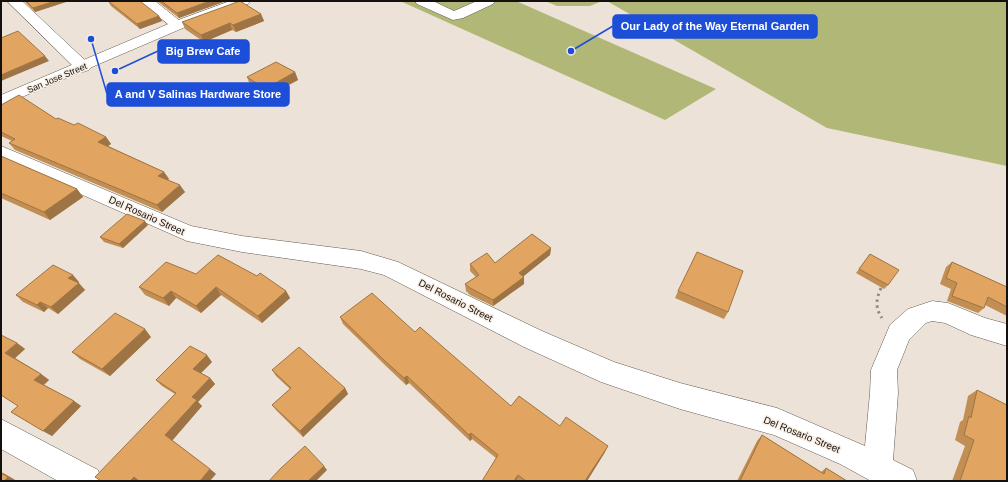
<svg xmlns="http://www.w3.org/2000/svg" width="1008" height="482" font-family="Arial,sans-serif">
<rect width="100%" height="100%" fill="#ece2d8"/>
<path fill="#b1b877" d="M400 1H516L716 89 665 120Z
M545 1H602L590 6H557Z
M607 1H1007V166L827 128Z"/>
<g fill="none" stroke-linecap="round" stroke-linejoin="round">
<g stroke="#635b52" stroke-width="1">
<path id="minor" d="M7 1H22L89 64 91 67 89 70 83 72 77 70Z
M139 1H155L185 25 183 28 178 29 173 28Z
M415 1H433L454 11 477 1H495L493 4 463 18 453 20 417 4Z
M1 146 191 226 242 236 361 251 398 262 542 331 614 362 680 383 777 408 865 446 870 393 871 370 890 325 908 309 932 301 948 303 985 318 1007 324V346L971 335 945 323 932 321 926 323 909 340 897 370 898 393 893 460 913 470 917 481H871L840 464 774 435 680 409 601 382 524 347 384 275 361 269 242 252 187 241 1 159Z
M1 419 98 470 102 481H58L1 449Z"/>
</g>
<g stroke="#635b52" stroke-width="1">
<path id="major" d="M230 1H250L248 4 183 28 1 106V95L173 22Z"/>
</g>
<path stroke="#928b84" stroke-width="3" stroke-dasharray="2.5 3.5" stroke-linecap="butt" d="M881 288C876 299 875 308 882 318"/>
<use href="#minor" fill="#fff" fill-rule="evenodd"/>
<use href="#major" fill="#fff" fill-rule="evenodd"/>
</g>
<path fill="#c28e53" d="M24 1H69L35 12Z
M108 1 159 16 162 21 140 29 111 6Z
M157 1H226L179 18Z
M261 14 264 21 236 32 232 30 204 42 185 29 182 22Z
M295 72 298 80 268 96 250 85 247 77Z
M1 105 56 119 106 137 111 144 108 146 164 172 169 179 167 180 185 192 162 212 15 150 9 143 12 141 1 136Z
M1 156 77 189 83 197 50 220 1 198Z
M148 225 123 248 104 242 100 237Z
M551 248 550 255 523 276 524 277V284L493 306 470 295 466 291 465 284 476 277 470 271V264L495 263Z
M870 254 888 285 884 289 856 273Z
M952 262 1007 287V316L985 305 984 308 978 313 947 301 951 289 940 284 946 267Z
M196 274 257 276 286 291 290 298 262 323 221 295 201 313 176 298 169 306 145 295 139 287Z
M79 282 78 283 85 290 58 314 48 308 44 312 23 302 16 295Z
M678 291 728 312 724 319 675 298Z
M340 317 415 332 511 406 560 426 605 452 587 481H519L496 458 472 439 470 441 409 383 406 385 388 368 343 324Z
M151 337 110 376 80 359 72 352Z
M17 343 25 349 15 358 41 374 49 380 44 385 74 401 81 406 52 436 11 412 18 406 1 395Z
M212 362 201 373 210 378 215 384 198 402 202 406 172 440 216 474 101 481 175 394 162 386 156 380Z
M272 370 345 388 348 394 303 437 276 410 272 405 290 389 276 376Z
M977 390 1007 481H952L965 446 955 440 960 422 963 420 968 396Z
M762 435 821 472 826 468 847 481H737L757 441Z"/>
<path fill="#9e7444" d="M55 1H69L35 12 33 8Z
M210 1H226L179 18 177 13Z
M261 14 264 21 236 32 233 25Z
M159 16 162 21 140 29 137 24Z
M230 23 232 30 204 42 201 35Z
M45 56 49 61 1 81V75Z
M295 72 298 80 268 96 265 89Z
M106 137 111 144 103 149 98 142Z
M164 172 169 179 162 184 158 176Z
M180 185 185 192 162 212 157 205Z
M77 189 83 197 50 220 44 212Z
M145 221 148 225 123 248 119 244Z
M551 248 550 255 519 280V273Z
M73 275 79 282 75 285 68 278Z
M524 277V284L493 306V300Z
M79 283 85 290 58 314 51 307Z
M216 287 221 295 201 313 196 306Z
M171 291 176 298 169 306 163 298Z
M286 291 290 298 262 323 258 316Z
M40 302 48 308 44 312 37 305Z
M145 329 151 337 110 376 102 369Z
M17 343 25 349 14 359 5 353Z
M207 355 212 362 199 375 193 369Z
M41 374 49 380 42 386 34 380Z
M407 376 409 383 406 385 404 378Z
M210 378 215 384 198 402 202 406 172 441 165 435 192 397Z
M345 388 348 394 303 437 300 431Z
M74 401 81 406 52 436 43 431Z
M471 433 472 439 470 441 469 435Z
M608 446 605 452 587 481H585Z
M324 466 327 470 316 481H308Z
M210 469 216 474 210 481H200Z
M1 472 5 474 17 481H4Z
M518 475 517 481H514Z
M134 477 140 481H130Z"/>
<path fill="#e1a561" stroke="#9e7444" d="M26 1H55L33 8Z
M108 1H140L159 16 137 24Z
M161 1H210L177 13Z
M240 1 261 14 233 25 230 23 201 35 182 22Z
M18 31 45 56 1 75V38Z
M276 62 295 72 265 89 247 77Z
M19 95 56 119 58 118 74 125 78 123 106 137 98 142 164 172 158 176 180 185 157 205 9 143 15 139 1 132V105Z
M1 156 77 189 44 212 1 193Z
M127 214 145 221 119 244 100 237Z
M532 234 551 248 519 273 524 277 493 300 470 288 465 284 479 275 470 264 487 253 495 263Z
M697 252 743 271 728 312 678 291Z
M870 254 899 270 888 285 859 269Z
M218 255 257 276 260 273 286 291 258 316 216 287 196 306 171 291 163 298 139 287 166 262 196 274Z
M952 262 1007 287V307L988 297 984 308 952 296 957 283 946 278Z
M53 265 73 275 68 278 79 283 51 307 40 302 37 305 16 295Z
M372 293 415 332 420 327 511 406 519 396 560 426 566 417 608 446 585 481H526L518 475 514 481H482L498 455 471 433 469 435 407 376 404 378 385 361 340 317Z
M115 313 145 329 102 369 72 352Z
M1 335 17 343 5 353 41 374 34 380 74 401 43 431 11 412 18 406 1 395Z
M190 346 207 355 193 369 210 378 192 397 197 400 165 435 210 469 200 481H139L134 477 130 481H101L95 477 176 393 156 380Z
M299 347 345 388 300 431 272 405 291 388 272 370Z
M977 390 1007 405V481H960L974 440 964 435 969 416 971 418Z
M762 435 824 474 826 468 847 481H740Z
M305 446 324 466 308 481H269L280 469Z
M1 473 8 477 4 481H1Z"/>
<g text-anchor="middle" stroke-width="3" stroke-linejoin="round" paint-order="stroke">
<g font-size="9" fill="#14100d" stroke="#f9efe5">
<text transform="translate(57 78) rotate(-23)" y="3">San Jose Street</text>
</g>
<g font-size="10" fill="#14100d" stroke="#f9efe5">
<text transform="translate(147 215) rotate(24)" y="4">Del Rosario Street</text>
<text transform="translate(456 300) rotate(27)" y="4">Del Rosario Street</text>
<text transform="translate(802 434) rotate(22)" y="4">Del Rosario Street</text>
</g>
</g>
<path fill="none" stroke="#1d4ed8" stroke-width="1.5" d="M571 51L613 26M115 71L158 51M91 39L107 94"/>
<g fill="#1d4ed8" stroke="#f9efe5" stroke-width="1.5">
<circle cx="571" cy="51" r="4"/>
<circle cx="115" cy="71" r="4"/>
<circle cx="91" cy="39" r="4"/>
</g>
<g fill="#1d4ed8" stroke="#1d4ed8" stroke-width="1.5">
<rect x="613" y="15" width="204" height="23" rx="4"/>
<rect x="158" y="40" width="91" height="23" rx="4"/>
<rect x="107" y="83" width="182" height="23" rx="4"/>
</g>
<g font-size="11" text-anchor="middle" font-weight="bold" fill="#fff">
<text x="715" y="30">Our Lady of the Way Eternal Garden</text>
<text x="203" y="55">Big Brew Cafe</text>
<text x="198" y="98">A and V Salinas Hardware Store</text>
</g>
<rect width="1008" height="482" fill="none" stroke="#14100d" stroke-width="4"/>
</svg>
